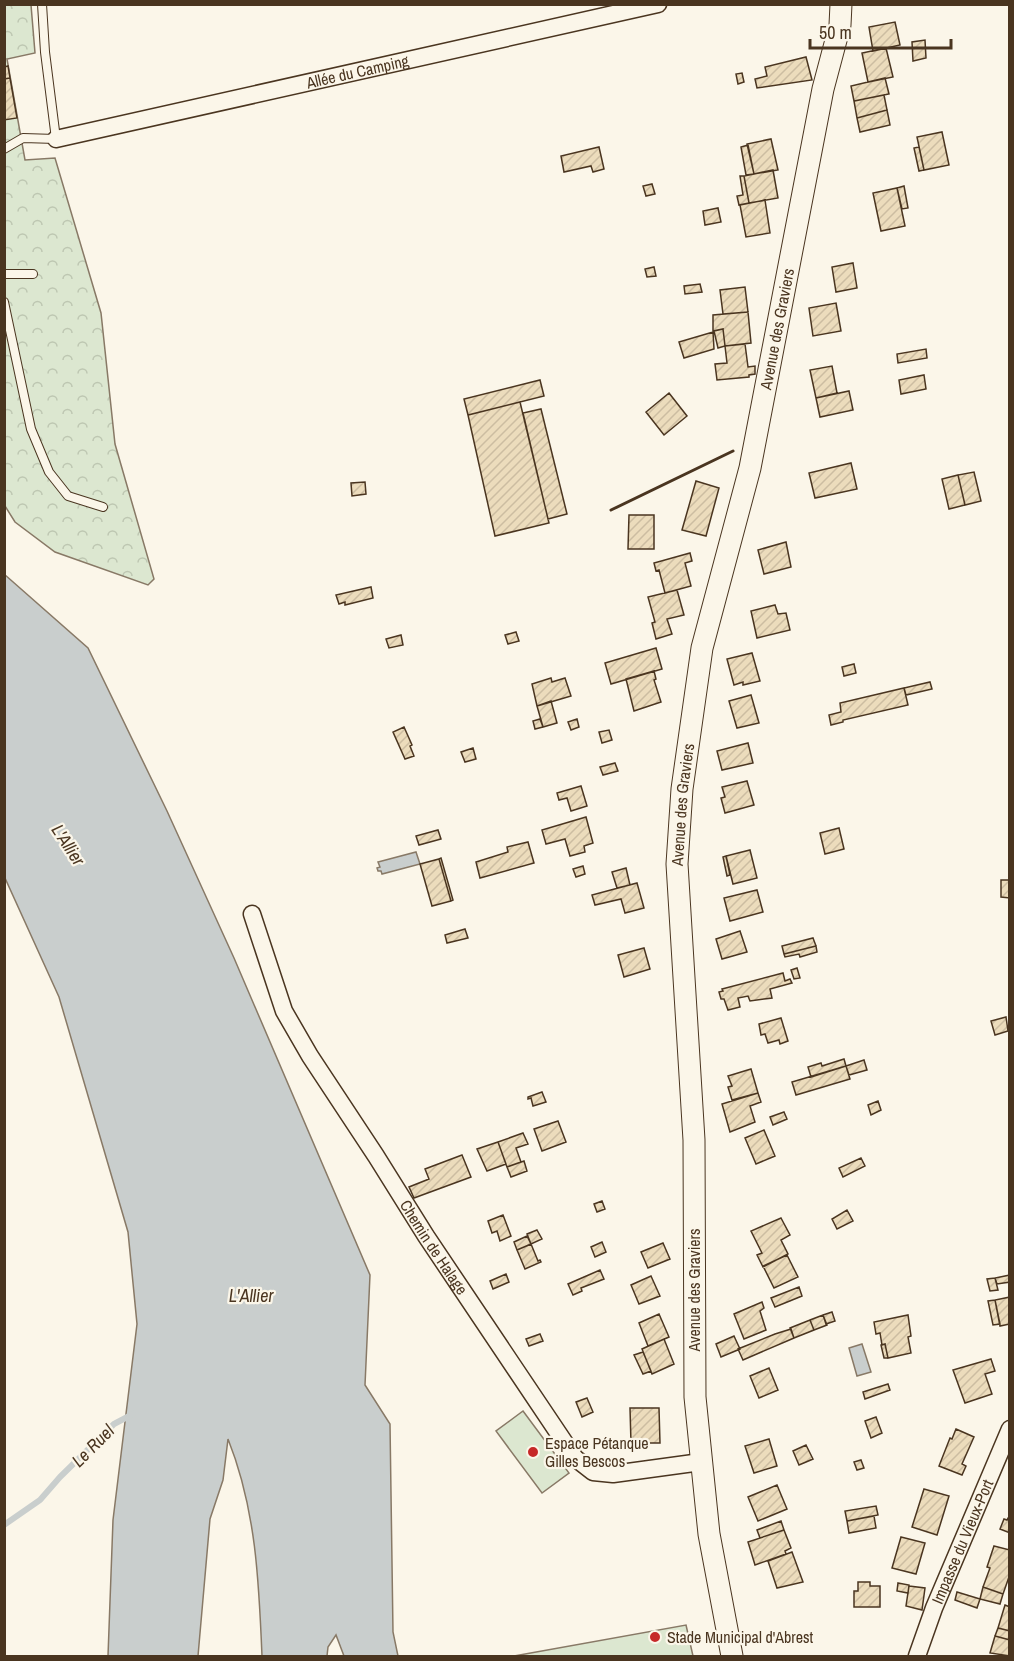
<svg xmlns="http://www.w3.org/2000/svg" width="1014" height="1661" font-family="'Archivo Narrow',sans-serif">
<defs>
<pattern id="park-crowns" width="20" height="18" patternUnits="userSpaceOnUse" patternTransform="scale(1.5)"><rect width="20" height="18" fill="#dce7d0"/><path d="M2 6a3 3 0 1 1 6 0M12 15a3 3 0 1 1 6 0" fill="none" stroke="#bec7b2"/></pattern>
<pattern id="building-hatch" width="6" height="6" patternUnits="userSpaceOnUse" patternTransform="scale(1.5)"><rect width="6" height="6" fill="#ecdcbc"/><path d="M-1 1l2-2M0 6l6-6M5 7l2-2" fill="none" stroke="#ccbda1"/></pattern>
</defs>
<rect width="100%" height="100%" fill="#fbf6e9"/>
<path fill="#dce7d0" stroke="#887966" stroke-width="1.5" d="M523 1411 569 1473 542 1493 496 1431Z
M686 1625 693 1656H514Z"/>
<path fill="url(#park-crowns)" stroke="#887966" stroke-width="1.5" d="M4 5H31L35 53 7 59 25 160 55 158 101 313 115 444 154 579 148 585 55 552 15 522 5 506Z"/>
<path fill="#c9cecd" stroke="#887966" stroke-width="1.5" d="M4 574 88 648 167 811 234 958 370 1275 365 1385 390 1424 393 1632 398 1656H344L336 1635 328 1647 327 1656H262C259 1582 256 1509 228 1439L223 1480 210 1519 198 1656H108L113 1520 137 1324 128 1232 59 997 5 878Z
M416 852 420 864 382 874 381 871H378L377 868 380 867 378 862Z
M862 1344 871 1372 857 1376 849 1348Z"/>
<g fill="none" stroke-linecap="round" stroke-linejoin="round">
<path stroke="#c9cecd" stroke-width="6" d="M4 1525 40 1500 60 1477 114 1424 133 1414"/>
</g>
<path fill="url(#building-hatch)" stroke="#4a3520" stroke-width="1.5" d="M895 22 900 45 873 51 869 27Z
M925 40 926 58 913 61 912 42Z
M886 48 893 77 868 82 862 53Z
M806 57 812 80 757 88 755 79 767 76 765 67Z
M8 66 10 78 4 79V67Z
M742 73 744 82 738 84 736 74Z
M10 78 17 118 4 120V79Z
M885 78 889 94 854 101 851 86Z
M884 95 887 110 857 118 854 101Z
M887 110 890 125 860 132 857 118Z
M942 132 949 165 924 170 917 137Z
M771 139 778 170 754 174 747 144Z
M748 145 754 174 746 175 741 147Z
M599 147 604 169 593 172 591 166 564 172 561 156Z
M919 147 924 170 919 171 914 148Z
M773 170 778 198 749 203 744 176Z
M740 176H744L749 203 739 205 737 196 743 195Z
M652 184 655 194 646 196 643 186Z
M904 186 908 208 902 209 897 188Z
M897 188 905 226 881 231 873 193Z
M765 200 770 233 746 237 740 205Z
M718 208 721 222 705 225 703 211Z
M853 263 857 288 836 292 832 267Z
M654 267 656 276 647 277 645 269Z
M700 284 702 292 685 294 684 286Z
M745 287 748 312 723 314 720 290Z
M836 303 841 331 813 336 809 308Z
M748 312 751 343 725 346 723 329 713 331V315Z
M723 329 725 346 718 348 714 331Z
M713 332 714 349 684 358 679 342Z
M745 344 748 367 755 366V374L749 375V377L717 380 715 364 727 363 725 346Z
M926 349 927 358 898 363 897 354Z
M832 366 837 393 816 398 810 370Z
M924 375 926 389 901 394 899 380Z
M540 380 544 396 468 415 464 399Z
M849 391 853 410 820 417 816 398Z
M669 393 687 416 664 435 646 412Z
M520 402 549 523 495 536 468 415Z
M541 409 567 514 548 519 523 413Z
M851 463 857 489 815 498 809 473Z
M974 472 981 501 965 505 958 475Z
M958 475 965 505 949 509 942 479Z
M696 481 719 488 706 536 682 530Z
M365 482 366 494 352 496 351 483Z
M629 515H654V549H628Z
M786 542 791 567 764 574 758 550Z
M690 553 692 561 685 563 691 586 665 593 659 570 656 571 654 563Z
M371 587 373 598 345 605V602L339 604 336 595Z
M677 590 684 615 667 619 672 634 656 639 652 623 655 622 648 597Z
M775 605 778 614 786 613 790 630 757 638 751 611Z
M516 632 519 641 508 644 505 635Z
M401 635 403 645 389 648 386 639Z
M656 648 662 669 611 684 605 663Z
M752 653 760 681 743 685V682L734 685 727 659Z
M854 664 856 673 844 676 842 667Z
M654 671 656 679 654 680 661 702 634 711 626 679Z
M551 678 552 682 565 678 571 696 537 706 532 684Z
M930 682 932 689 906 695 904 688Z
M904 688 908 705 843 720V722L831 725 829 715 841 712 840 703Z
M751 695 759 723 737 728 729 701Z
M551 701 557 723 543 727 537 706Z
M540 719 543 727 535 729 533 721Z
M577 719 579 727 571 730 568 722Z
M404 727 412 745 410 746 414 756 405 759 393 732Z
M609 730 612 740 602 743 599 732Z
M748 743 753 763 722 770 717 751Z
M473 748 476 759 465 762 461 752Z
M615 763 618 771 603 775 600 767Z
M747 781 754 805 725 813 721 798 725 797 722 787Z
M581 786 587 806 571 811 567 798 559 800 557 793Z
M586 817 593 843 584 846 585 852 570 856 565 839 546 844 542 830Z
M839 828 844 849 825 854 820 833Z
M438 830 441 839 419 845 416 836Z
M528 842 534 863 480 878 476 862 508 852 507 847Z
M750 850 757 878 733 884 726 856Z
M726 856 730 875 727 876 723 857Z
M441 858 453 900 451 901 439 859Z
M439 859 451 901 432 906 420 864Z
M583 866 585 874 576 877 573 869Z
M626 868 630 885 617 888 612 872Z
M1001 880H1010V898L1001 897Z
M637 883 644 908 625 913 621 899 595 905 592 895Z
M757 890 763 912 730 921 724 898Z
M465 929 468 938 447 943 445 935Z
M740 931 747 952 722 959 716 939Z
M813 938 816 946 784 954 782 946Z
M816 946 817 952 800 957 799 954 785 957 784 954Z
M644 948 650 969 624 977 618 955Z
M797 968 800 978 794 979 791 970Z
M783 973 785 981 790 979 792 983 770 989 772 998 750 1001 748 996 738 998 740 1007 728 1010 724 999H721L719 992 723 991 722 989Z
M1006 1017 1008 1031 995 1035 991 1021Z
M781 1018 788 1041 780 1044 779 1040 768 1043 765 1034 761 1035 759 1024Z
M844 1059 846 1066 811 1077 808 1067 821 1063 822 1066Z
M864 1060 867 1070 849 1075 846 1066Z
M846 1066 850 1079 796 1095 792 1082Z
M751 1069 758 1093 732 1100 728 1087 732 1086 728 1076Z
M542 1092 546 1102 533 1106 531 1098 528 1099V1097Z
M758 1093 761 1102 750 1106 755 1122 730 1132 722 1104Z
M878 1101 881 1110 871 1115 868 1105Z
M784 1112 787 1119 773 1125 770 1117Z
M558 1121 566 1142 542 1151 534 1129Z
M764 1130 775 1156 756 1164 745 1138Z
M523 1133 528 1144 516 1148 521 1162 507 1167 498 1142Z
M498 1142 506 1164 487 1171 477 1149Z
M462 1155 471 1177 414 1198 409 1187 429 1179 425 1169Z
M861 1158 865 1166 843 1177 839 1168Z
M524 1161 527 1171 511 1177 507 1167Z
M602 1201 605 1209 597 1212 594 1204Z
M847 1210 853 1221 837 1229 832 1219Z
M503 1215 511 1236 500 1241 497 1231 492 1233 488 1221Z
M781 1218 790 1235 781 1240 788 1254 763 1267 757 1255 762 1253 751 1231Z
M537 1230 542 1239 531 1244 527 1234Z
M527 1236 531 1244 517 1250 514 1242Z
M602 1242 606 1252 595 1257 591 1247Z
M663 1243 670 1259 648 1268 641 1252Z
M531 1244 538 1261 540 1260 541 1262 525 1269 517 1250Z
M787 1255 798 1277 774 1288 763 1266Z
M600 1270 604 1279 581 1288 582 1291 573 1295 568 1284Z
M506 1274 509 1282 493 1289 490 1281Z
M1010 1275V1282L997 1284 995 1278Z
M651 1276 660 1296 639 1304 631 1285Z
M995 1278 998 1290 990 1291 987 1279Z
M799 1287 802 1296 775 1307 771 1298Z
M1010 1297V1324L1000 1326 995 1300Z
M995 1300 1000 1324 993 1325 988 1301Z
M762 1302 764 1308 760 1311 766 1330 744 1339 734 1314Z
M832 1312 835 1321 826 1324 823 1315Z
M659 1314 669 1337 648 1346 639 1323Z
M823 1315 827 1325 814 1330 810 1320Z
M908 1315 911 1336 908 1337 911 1353 888 1358 885 1344 882 1345 880 1333 876 1334 874 1322Z
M810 1320 814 1330 794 1338 790 1328Z
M791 1329 794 1338 743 1360 738 1349 775 1334Z
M540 1334 543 1341 529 1346 526 1339Z
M734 1336 740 1349 721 1357 716 1344Z
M664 1339 674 1364 652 1374 642 1349Z
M885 1344 888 1358H884L881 1345Z
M643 1352 651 1371 643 1374 634 1355Z
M991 1359 995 1371 985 1374 992 1394 965 1403 953 1370Z
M769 1368 778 1390 759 1398 750 1376Z
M888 1384 890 1390 865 1399 863 1392Z
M587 1398 593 1412 582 1417 576 1402Z
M630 1408H659L660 1443H631Z
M876 1417 882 1433 871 1438 865 1421Z
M956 1429 974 1437 962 1464 966 1466 962 1475 939 1466 950 1438 952 1439Z
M769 1439 777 1466 754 1473 745 1446Z
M806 1445 813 1459 799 1465 793 1451Z
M861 1460 864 1468 857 1470 854 1462Z
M777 1485 787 1509 758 1521 748 1497Z
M924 1489 949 1496 937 1535 912 1527Z
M876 1506 878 1515 847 1521 845 1511Z
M1010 1515V1533L1000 1529 1004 1519 1007 1520Z
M874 1516 876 1528 849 1533 847 1521Z
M781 1521 784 1530 760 1538 757 1530Z
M784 1530 791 1548 785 1551 786 1554 755 1565 748 1542Z
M901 1537 925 1543 916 1574 892 1568Z
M994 1546 1010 1550V1574L1003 1594 983 1587 990 1568 987 1567Z
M792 1552 803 1582 777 1588 768 1561Z
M858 1582H870V1586H880V1607H854V1591H858Z
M898 1583 909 1585 908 1593 897 1591Z
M909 1586 925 1588 922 1610 906 1606Z
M983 1587 1003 1594 1000 1604 980 1599Z
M957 1592 980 1599 977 1608 955 1600Z
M1005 1605 1010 1607V1631L998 1628Z
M998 1628 1010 1631V1640L995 1636Z
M995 1636 1010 1640V1656L990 1653Z"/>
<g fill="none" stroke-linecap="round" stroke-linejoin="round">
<g stroke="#4a3520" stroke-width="10">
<path id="service" d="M4 149 23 138 56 139 45 52 42 4
M4 274H33
M4 302 31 429 49 472 68 496 103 507"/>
</g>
<g stroke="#4a3520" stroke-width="19">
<g id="minor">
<path id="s1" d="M56 139 658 4"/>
<path id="s2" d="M252 914 284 1011 310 1056 376 1156 426 1236 575 1458 593 1472 613 1474 701 1462"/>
<path id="s3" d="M917 1656 934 1608 1010 1429"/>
</g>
</g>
<g stroke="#4a3520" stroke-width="23">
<g id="tertiary">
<path id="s4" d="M732 1656 709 1534 695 1397 694 1140 677 864 682 789 702 648 750 468 823 89 840 25 841 4"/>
</g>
</g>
<use href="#service" stroke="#fbf6e9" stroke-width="8"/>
<use href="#minor" stroke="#fbf6e9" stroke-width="16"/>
<use href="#tertiary" stroke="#fbf6e9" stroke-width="21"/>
<path stroke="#4a3520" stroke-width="3" d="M611 510 733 451"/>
</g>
<g fill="#c62828" stroke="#fbf6e9" stroke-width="2">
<circle cx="533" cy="1452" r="6"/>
<circle cx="655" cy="1637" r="6"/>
</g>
<g text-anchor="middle" stroke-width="4.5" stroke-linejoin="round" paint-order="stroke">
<g font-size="16" fill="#4a3520" stroke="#fbf6e9">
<text dy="6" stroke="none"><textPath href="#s1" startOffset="309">Allée du Camping</textPath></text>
<text dy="6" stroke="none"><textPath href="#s4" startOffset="1341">Avenue des Graviers</textPath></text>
<text dy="6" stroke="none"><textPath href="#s4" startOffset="855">Avenue des Graviers</textPath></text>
<text dy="6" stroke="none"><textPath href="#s2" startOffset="382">Chemin de Halage</textPath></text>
<text transform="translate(694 1290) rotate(-90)" y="6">Avenue des Graviers</text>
<text dy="6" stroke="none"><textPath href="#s3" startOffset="123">Impasse du Vieux-Port</textPath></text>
</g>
<g font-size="16" fill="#4a3520" stroke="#fbf6e9" text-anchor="start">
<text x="545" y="1449">Espace Pétanque<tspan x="545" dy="18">Gilles Bescos</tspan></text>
<text x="667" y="1643">Stade Municipal d'Abrest</text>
</g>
<g font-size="18" font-style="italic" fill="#4a3520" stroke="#fbf6e9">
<text transform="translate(68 845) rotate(57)" y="6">L'Allier</text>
<text x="251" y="1302">L'Allier</text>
<text transform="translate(93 1446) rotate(-45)" y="6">Le Ruel</text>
</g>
</g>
<rect width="1014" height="1661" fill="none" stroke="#4a3520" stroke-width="12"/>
<path d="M810 39v9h141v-9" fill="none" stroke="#4a3520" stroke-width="3"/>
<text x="819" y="39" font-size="18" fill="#4a3520" stroke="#fbf6e9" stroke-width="4.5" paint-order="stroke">50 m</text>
</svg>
